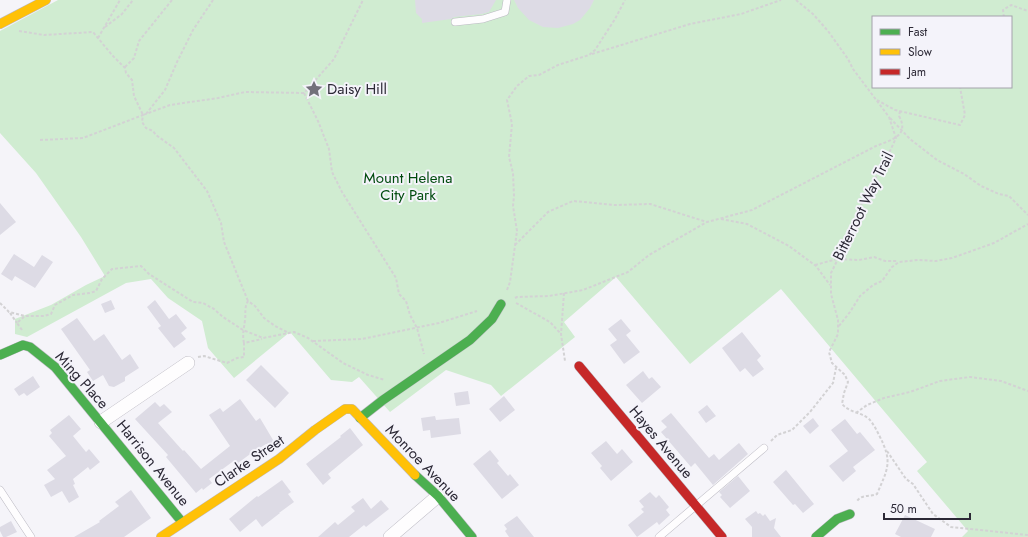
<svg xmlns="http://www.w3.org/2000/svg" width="1028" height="537" font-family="Jost,sans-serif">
<rect width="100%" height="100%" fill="#f5f4f9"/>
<path fill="#d0ecd1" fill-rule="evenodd" d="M58 0H1028V537H962L968 531 917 471 927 462 781 289 690 364 616 277 564 322 575 337 501 396 491 385 446 370 390 412 359 377 352 382 331 380 290 332 234 378 208 348 202 321 168 298 151 279 126 283 27 337 15 334V319L51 305 86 285 105 276 81 237 36 173 0 133V31ZM873 17H1011V87H873Z"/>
<path fill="#dddbe5" d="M415 0H496L489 12 482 14 454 17 451 19 422 23V19L416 13Z
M514 0H594L590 8 580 20 573 24 558 28 543 27 529 20 518 8Z
M0 203 16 222 0 235Z
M14 254 34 267 42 255 53 262 35 288 15 276 12 281 1 274Z
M111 300 115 309 105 313 101 304Z
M155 300 169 319 176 314 187 328 181 333 186 339 174 348 158 328 161 326 147 307Z
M77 318 94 341 104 334 122 360 130 354 139 368 125 377V381L114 387 109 386 103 375 93 381 87 372 90 370 61 329Z
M621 319 631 331 626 335 640 352 624 364 610 345 617 340 608 329Z
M742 332 761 356 757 360 764 369 753 377 745 368 740 372 722 348Z
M261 365 289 393 275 408 246 380Z
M643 371 649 379 652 377 661 387 642 403 626 385Z
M33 376 40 387 27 396 24 393 19 396 14 389Z
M468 391 470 404 456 406 454 393Z
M504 396 515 410 500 422 489 409Z
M240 399 256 421 260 418 276 445 266 444 253 452 238 463 235 460 209 479 212 483 203 490 202 488 196 493 166 457 168 455 135 419 155 402 160 407 164 404 172 412 158 423 183 451 184 450 201 469 230 446 209 415 220 408 223 412Z
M707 405 716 416 706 423 698 412Z
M671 413 709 458 714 454 719 460 739 443 748 454 713 485 695 463 691 467 661 432 667 427 661 421Z
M69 415 81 429 73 436 86 452 89 449 100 462 90 470 88 467 73 479 75 484 73 485 79 497 69 503 62 491 51 497 44 485 55 479 47 470 66 456 49 436 52 433 50 430Z
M435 416 436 420 459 418 461 434 431 438 430 430 423 431 421 418Z
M813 418 819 426 810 434 803 426Z
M845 419 857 434 860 432 875 450 853 467 856 471 843 482 829 466 848 451 831 430Z
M350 428 363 445 328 474 331 478 323 485 306 464 341 437 340 436Z
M606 441 617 454 622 449 633 462 611 481 600 468 602 466 591 453Z
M490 450 499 461 497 463 508 476 510 474 519 485 502 499 473 464Z
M786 470 814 504 803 513 795 504 793 505 773 482Z
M738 476 750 491 730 508 720 497 722 495 719 492Z
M282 480 291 492 288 494 294 502 279 513H280L262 527 256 519 240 532 229 519 257 496 258 497Z
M131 490 151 518 124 537H74L100 522 99 521 119 506 115 502Z
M650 492 656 498 659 495 669 507 666 510 670 515 659 525 657 522 637 537 628 525 644 512 641 509 644 507 639 501Z
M363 498 371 509 381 500 389 509 366 527 364 525 349 537H318L335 522 338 525 355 511 351 507Z
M756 511 758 514 760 513 763 516 765 514 770 521 776 518 774 528 781 537H752V527L745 519Z
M905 515 935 529 931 537H901L895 534Z
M517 516 534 537H509L505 531 507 529 504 525Z
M11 521 17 532 6 537H3L0 531V527Z"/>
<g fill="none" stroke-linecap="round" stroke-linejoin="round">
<g stroke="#bcbac3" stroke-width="8">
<path id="lane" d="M455 22 483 19 505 12 507 0
M0 490 31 537
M659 537 764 448"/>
</g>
<g stroke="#bcbac3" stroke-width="14">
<path id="street" d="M101 422 188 363
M390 537 438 496"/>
</g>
<g stroke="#bcbac3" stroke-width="10">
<path id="fast" d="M0 355 23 345 30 347 55 367 182 522
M360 418 383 400 470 340 492 319 501 304
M415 475 438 496 472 537
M816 537 837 519 850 514"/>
</g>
<g stroke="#bcbac3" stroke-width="10">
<path id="slow" d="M0 24 46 0
M161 537 279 459 315 430 345 409H352L415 475"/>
</g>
<g stroke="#bcbac3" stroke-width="10">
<path id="jam" d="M579 366 722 537"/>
</g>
<path stroke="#d3d2d4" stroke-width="2" stroke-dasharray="3 2" stroke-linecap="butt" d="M796 0 813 14 828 31 848 59 853 69 889 117 896 138 890 151 860 207 854 226 831 273V294L838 320V334L829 352 832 363 845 375 848 382 844 393 842 404C850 413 861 412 869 419 873 423 877 431 879 435 893 462 888 468 877 494 870 497 862 494 857 501
M1004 17 1003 10 1011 5 1028 11
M105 27 122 14 133 0
M19 31 44 35 93 32 112 55 125 68 126 73 132 80 134 96 143 115 170 105 218 98 245 92 304 93 334 59 363 0
M98 38 120 0
M592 54 690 24 741 14 781 0
M125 67 134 58 139 41 172 0
M304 93 318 121 329 149 332 172 342 192 396 278 399 294 406 301 410 315 417 328 424 354
M877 100 895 110 960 125 965 115 960 87
M146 114 165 90 177 62 193 30 213 0
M890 118 910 139 937 160 964 174 981 186 999 194 1009 196 1028 215
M40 140 83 138 143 115 142 122 146 128 153 131 156 135 174 148 207 191 221 223 224 242 248 301
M721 219 747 224 789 246 816 266 830 285
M515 245 548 212 573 201 615 205 650 204 707 222 752 210 876 146C891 140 910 136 899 116L900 111
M815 265 837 259 859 260 874 257 885 261H898
M507 290 510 282 517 231 513 206 514 196 513 173 509 157 512 124 507 100 517 86 529 76 539 75 558 65 589 55 595 50 615 19 625 0
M564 293 561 334 565 361
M515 298 517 297 549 296 583 290 628 272 649 255 707 222
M0 303 9 312 25 316
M516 303 550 322 561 334
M10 313 17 323
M839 326 850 312 860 296 873 285 882 281 892 267 899 262 918 260 936 261 952 258 994 243 1028 224
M22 330 17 323 25 316H44L51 314 55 305 73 295 90 293 96 291 102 279 112 269 141 266 149 274 193 302 203 303 214 309 223 317 243 330 263 338 294 332 308 338 343 363 368 375 385 380
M313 341 362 339 439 323 477 311
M244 343C242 334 244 329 245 320 246 313 244 308 248 301L255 306 264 318 275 326 287 332
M198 357 204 356 227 363 237 358 244 357V343L262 339
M856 413 867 405 884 398 910 392 940 381 970 377 1001 381 1028 391
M771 441 777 435 792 430 810 412 833 383 836 368
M887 451 906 479 913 484 933 514 951 527 1028 535"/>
<use href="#lane" stroke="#fefdfe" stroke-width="7"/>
<use href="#street" stroke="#fefdfe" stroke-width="13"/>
<use href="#fast" stroke="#4caf50" stroke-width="9"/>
<use href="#slow" stroke="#ffc107" stroke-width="9"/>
<use href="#jam" stroke="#c62828" stroke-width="9"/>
</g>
<defs>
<g id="sight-bare" transform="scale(1.38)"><path d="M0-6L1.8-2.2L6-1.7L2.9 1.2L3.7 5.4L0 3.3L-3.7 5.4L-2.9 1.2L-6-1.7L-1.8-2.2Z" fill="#72707a" stroke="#f4f3fa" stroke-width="2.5" paint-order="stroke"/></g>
</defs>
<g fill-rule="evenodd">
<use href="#sight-bare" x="314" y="89"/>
</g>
<g text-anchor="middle" stroke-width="4" stroke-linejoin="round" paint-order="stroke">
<g font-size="15" fill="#2c2936" stroke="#f4f3fa" text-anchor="start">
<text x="327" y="94">Daisy Hill</text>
</g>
<g font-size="15" fill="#014b0e" stroke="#f4f3fa">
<text x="408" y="183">Mount Helena<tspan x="408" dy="17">City Park</tspan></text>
</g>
<g font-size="15" fill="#2c2936" stroke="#f4f3fa">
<text transform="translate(863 206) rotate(-64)" y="5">Bitterroot Way Trail</text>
<text transform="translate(82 380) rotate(48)" y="5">Ming Place</text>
<text transform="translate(661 442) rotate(50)" y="5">Hayes Avenue</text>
<text transform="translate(249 461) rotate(-34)" y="5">Clarke Street</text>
<text transform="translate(153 463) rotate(51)" y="5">Harrison Avenue</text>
<text transform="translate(423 463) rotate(46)" y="5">Monroe Avenue</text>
</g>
</g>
<rect x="872" y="16" width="140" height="72" fill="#f4f3fa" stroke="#a4a2ac"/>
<rect x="880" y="29" width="20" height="6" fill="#4caf50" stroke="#a4a2ac"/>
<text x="908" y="36" font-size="12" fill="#2c2936">Fast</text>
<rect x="880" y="49" width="20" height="6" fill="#ffc107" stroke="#a4a2ac"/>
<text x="908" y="56" font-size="12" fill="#2c2936">Slow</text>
<rect x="880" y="69" width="20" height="6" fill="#c62828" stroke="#a4a2ac"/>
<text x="908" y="76" font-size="12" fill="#2c2936">Jam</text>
<path d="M884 513v6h86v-6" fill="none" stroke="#2c2936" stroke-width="2"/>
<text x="890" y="513" font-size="12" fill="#2c2936" stroke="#f4f3fa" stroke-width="3" paint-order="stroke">50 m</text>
</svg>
